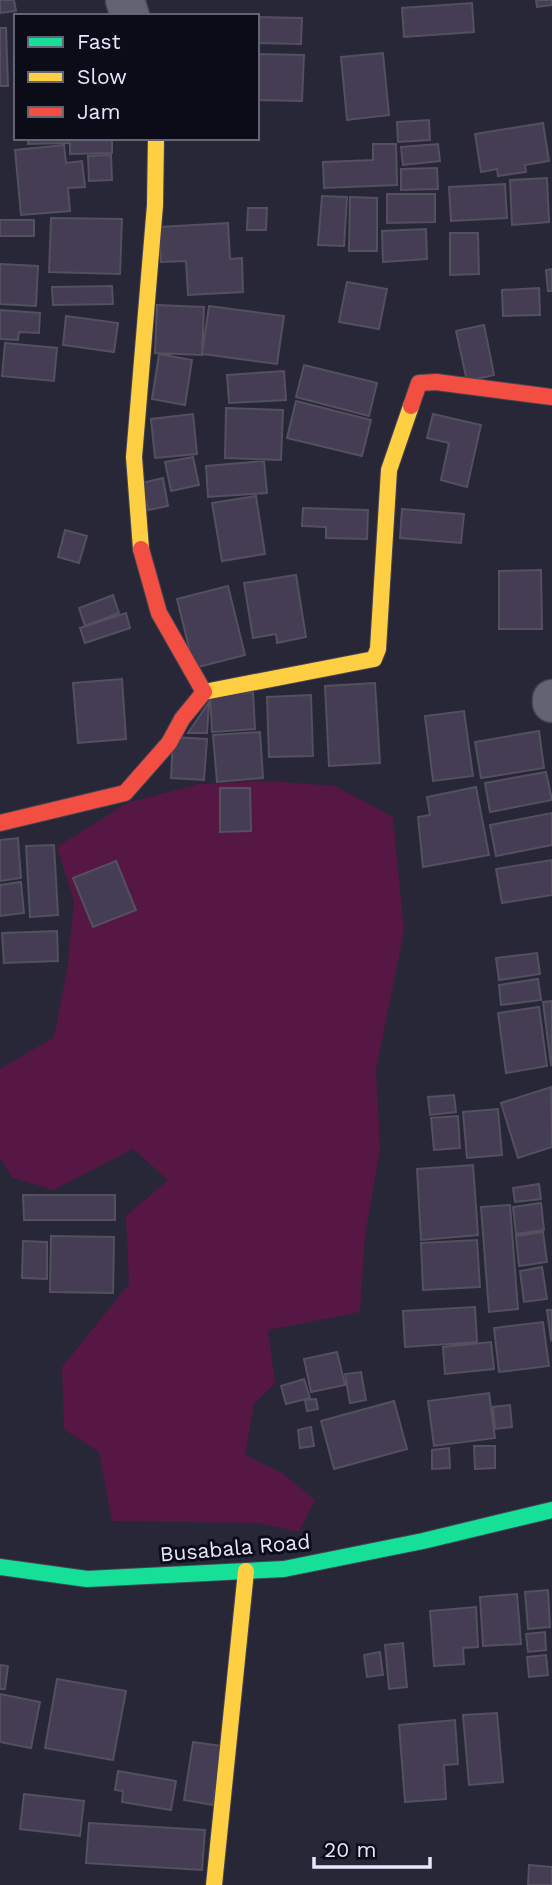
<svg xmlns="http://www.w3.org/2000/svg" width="552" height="1885" font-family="'Work Sans',sans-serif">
<rect width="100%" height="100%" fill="#272738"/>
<path fill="#561745" d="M268 781 335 786 393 817 404 931 376 1070 380 1148 365 1236 360 1312 268 1330 275 1383 254 1404 245 1455 282 1473 315 1500 299 1532 259 1523 112 1521 99 1452 64 1429 62 1367 129 1284 126 1216 168 1180 133 1149 53 1190 12 1177 0 1158V1069L54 1037 67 970 74 900 57 847 127 803 199 784Z"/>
<path fill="#443d53" stroke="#53505f" stroke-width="2" d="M0 0H14L16 11 0 13Z
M536 0H552V5L537 7Z
M472 3 474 32 404 37 402 8Z
M257 17 302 18 301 44 257 43Z
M0 28H6L8 86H0Z
M383 53 389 115 347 120 341 57Z
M257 54 304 55 302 101 257 100Z
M429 120 430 140 398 142 397 122Z
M543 123 549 161 525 165 526 172 498 176 497 169 481 172 475 134Z
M28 138H112V153L70 154V143L28 144Z
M373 144H396L397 185 324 188 323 162 373 160Z
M438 144 440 161 403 165 401 147Z
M64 145 66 163 82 161 85 187 68 188 70 211 21 215 15 150Z
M111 155 112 180 89 181 88 156Z
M437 168 438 189 401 190V169Z
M547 178 549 222 512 225 510 180Z
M505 184 507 218 451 221 449 187Z
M387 194H435V222L387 223Z
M322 196 347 197 344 246 318 245Z
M350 197 377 198V251H349Z
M248 208H267L266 230H247Z
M51 218 122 219 120 274 49 272Z
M0 220H34V236H0Z
M228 223 230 259 242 258 243 292 188 295 186 261 161 262 159 227Z
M426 229 427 259 383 262 382 231Z
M450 233H478L479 274 450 275Z
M0 264 38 266 36 306 0 304Z
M552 269V291H548L546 270Z
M347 282 387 289 379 329 339 322Z
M112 286 113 304 53 305 52 287Z
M539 288 540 315 503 316 502 290Z
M157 305 204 307 202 355 155 353Z
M209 306 284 316 277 364 202 354Z
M0 310 40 313 39 333 19 332 18 340 0 339Z
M66 316 118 323 114 352 63 345Z
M484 325 494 375 467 381 456 331Z
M5 343 57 348 54 381 2 376Z
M159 354 192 360 185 405 152 399Z
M304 365 377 383 369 416 296 397Z
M284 371 286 400 229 403 227 375Z
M296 401 371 420 362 456 287 438Z
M226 408 283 410 281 460 225 458Z
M193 414 197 454 155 458 151 419Z
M433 414 481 425 467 487 441 480 449 443 427 438Z
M193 457 199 485 171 491 165 462Z
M264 461 267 493 208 497 206 466Z
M163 478 168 506 148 510 142 483Z
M256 496 265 554 222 561 212 503Z
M303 508 368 510 367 539 326 538V527L302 526Z
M402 509 464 514 461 543 400 538Z
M65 530 87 536 79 563 58 557Z
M541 570 542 629H499V571Z
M296 575 306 637 277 643 276 634 253 638 244 583Z
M228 586 245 655 194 668 177 599Z
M113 595 119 613 85 626 79 608Z
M126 613 130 628 85 643 80 628Z
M122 679 126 739 78 743 73 683Z
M375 683 380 763 329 766 325 686Z
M253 692 255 729 212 732 210 695Z
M311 695 313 756 269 757 267 697Z
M209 702 207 733H188Z
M464 711 473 776 433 781 425 716Z
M539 731 544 768 481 778 475 742Z
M260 732 263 778 217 782 213 735Z
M173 737 207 739 204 780 171 778Z
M546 772 552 800 490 812 485 783Z
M476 787 489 855 423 867 418 817 430 815 427 797Z
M220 788H250L251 831 220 832Z
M552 813V845L496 856 490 825Z
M18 838 21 878 0 881V840Z
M54 845 58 915 30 917 26 846Z
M552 860V895L502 903 496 869Z
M116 861 136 910 93 927 73 878Z
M21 882 24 913 0 916V885Z
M57 931 58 961 4 963 2 933Z
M537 953 540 974 499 980 496 958Z
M538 979 541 1000 501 1005 499 985Z
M552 1001V1065H551L543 1002Z
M539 1007 547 1066 506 1073 498 1013Z
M551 1087 552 1147 518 1158 501 1103Z
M454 1095 456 1112 430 1115 428 1097Z
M498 1109 502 1155 467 1158 463 1112Z
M458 1116 460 1148 434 1150 431 1118Z
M473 1165 478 1235 421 1240 417 1169Z
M539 1184 541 1199 515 1202 513 1188Z
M23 1195H115V1220H24Z
M541 1203 544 1230 516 1234 513 1207Z
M510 1205 518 1309 489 1312 481 1207Z
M543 1232 547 1262 519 1266 516 1236Z
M51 1236 114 1237 113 1293 50 1292Z
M477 1240 480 1287 423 1290 421 1243Z
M23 1241 47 1242V1279L22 1278Z
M542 1267 547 1299 524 1302 520 1271Z
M475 1307 477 1342 405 1347 403 1311Z
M547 1310H552V1339L551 1340Z
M543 1322 549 1366 499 1372 494 1328Z
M491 1342 494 1369 445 1374 443 1347Z
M337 1352 345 1385 311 1392 304 1359Z
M361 1372 366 1400 350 1403 345 1374Z
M304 1379 310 1398 286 1404 281 1386Z
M489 1393 495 1438 434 1446 428 1401Z
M316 1399 318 1409 307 1411 305 1400Z
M394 1401 407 1449 334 1469 321 1421Z
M510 1405 512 1427 495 1429 493 1407Z
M311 1427 314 1446 300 1448 298 1430Z
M474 1446H495V1468L475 1469Z
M449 1448 450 1468 432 1469V1450Z
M548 1590 550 1627 528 1629 525 1592Z
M517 1594 521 1644 483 1646 480 1597Z
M476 1607 478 1647 463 1648 464 1664 434 1666 430 1611Z
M545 1632 546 1650 528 1652 526 1634Z
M403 1643 407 1687 389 1689 385 1645Z
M380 1652 383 1675 367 1677 364 1655Z
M546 1655 548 1675 529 1677 527 1657Z
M0 1665 8 1666 5 1689H0Z
M57 1679 126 1691 113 1760 45 1748Z
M0 1694 40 1702 31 1748 0 1742Z
M497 1713 503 1782 469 1785 463 1715Z
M455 1720 458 1764 444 1765 446 1799 405 1802 399 1725Z
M193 1742 222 1746 213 1805 184 1800Z
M118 1771 176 1781 171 1810 122 1802 123 1791 115 1790Z
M24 1794 84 1801 80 1836 20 1829Z
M89 1823 205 1830 202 1870 86 1863Z
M529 1865 552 1867V1885H528Z"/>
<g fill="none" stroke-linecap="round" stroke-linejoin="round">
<g stroke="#444453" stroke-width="41">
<path id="street" d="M125 0 130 16
M552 699V703"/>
</g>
<g stroke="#444453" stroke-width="18">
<path id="fast" d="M0 1567 87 1579 284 1569 423 1541 552 1510"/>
</g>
<g stroke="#444453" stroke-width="18">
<path id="slow" d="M141 549 134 457 155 205 156 138
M204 692 374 659 378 649 389 470 411 406
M214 1885 246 1571"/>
</g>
<g stroke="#444453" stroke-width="18">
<path id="jam" d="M411 406 419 383 436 382 552 397
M0 823 125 793 169 743 182 719 204 692 159 613 141 549"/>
</g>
<use href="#street" stroke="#636473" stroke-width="38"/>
<use href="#fast" stroke="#16e098" stroke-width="16"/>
<use href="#slow" stroke="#ffcf43" stroke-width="16"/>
<use href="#jam" stroke="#f24e42" stroke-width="16"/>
</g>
<g text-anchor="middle" stroke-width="6" stroke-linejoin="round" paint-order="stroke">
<g font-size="21" fill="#e6e8fd" stroke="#0c0c19">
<text transform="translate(235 1548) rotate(-5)" y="7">Busabala Road</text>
</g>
</g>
<rect x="14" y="14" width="245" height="126" fill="#0c0c19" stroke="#636474" stroke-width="2"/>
<rect x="28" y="37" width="35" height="10" fill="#16e098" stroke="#636474" stroke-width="2"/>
<text x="77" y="49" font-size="21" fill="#e6e8fd">Fast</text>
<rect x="28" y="72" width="35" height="10" fill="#ffcf43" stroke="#636474" stroke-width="2"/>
<text x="77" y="84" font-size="21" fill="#e6e8fd">Slow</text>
<rect x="28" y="107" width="35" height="10" fill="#f24e42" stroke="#636474" stroke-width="2"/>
<text x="77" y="119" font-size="21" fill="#e6e8fd">Jam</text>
<path d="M314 1857v10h116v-10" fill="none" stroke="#e6e8fd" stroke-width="3.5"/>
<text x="324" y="1857" font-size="21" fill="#e6e8fd" stroke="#0c0c19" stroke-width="5" paint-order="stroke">20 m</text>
</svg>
